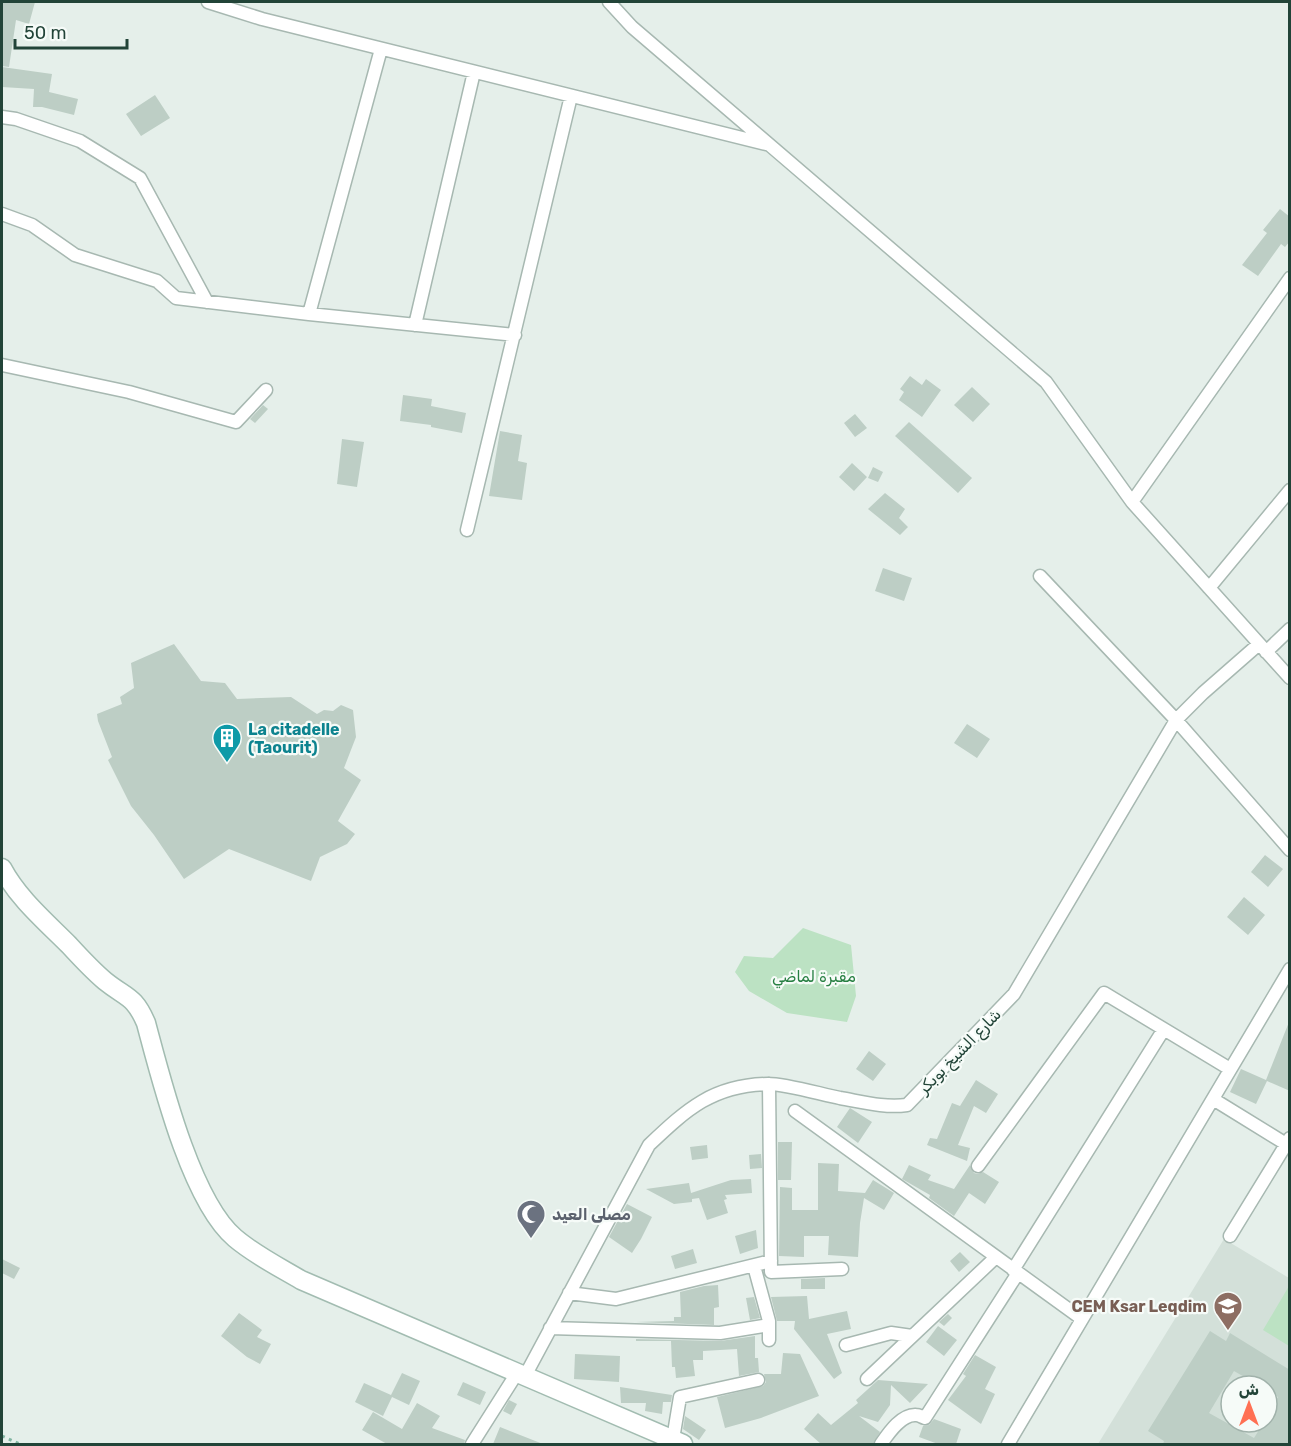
<svg xmlns="http://www.w3.org/2000/svg" width="1291" height="1446" font-family="Rubik,Vazirmatn,sans-serif">
<rect width="100%" height="100%" fill="#e5efea"/>
<path fill="#d3e0d9" fill-rule="evenodd" d="M1224 1239 1289 1278V1444H1098ZM1231 1386H1267V1422H1231Z"/>
<path fill="#bce2c3" d="M803 928 851 945 856 996 847 1022 787 1013 749 991 735 972 744 956 773 958Z
M1289 1286V1346L1263 1330Z"/>
<path fill="#bdcec5" fill-rule="evenodd" d="M2 2H35L29 24 16 20 9 67 2 66Z
M2 67 52 74 49 92 78 99 74 115 42 107H33L34 89 2 87Z
M155 95 170 118 141 136 126 114Z
M1280 209 1290 217V241L1285 247 1281 244 1258 276 1242 265 1267 233 1263 230Z
M910 376 922 385 926 379 941 390 922 417 899 400 904 392 900 389Z
M972 387 990 404 973 422 954 405Z
M403 395 432 399 431 406 466 413 462 433 431 427V425L400 421Z
M263 405 268 409 255 423 250 419Z
M855 414 867 428 855 437 844 423Z
M909 422 972 478 958 493 895 436Z
M500 431 522 435 518 461 527 463 522 500 489 496Z
M342 439 364 442 357 487 337 484Z
M852 463 867 477 854 491 839 477Z
M873 467 883 472 878 482 868 478Z
M885 493 905 509 899 518 908 527 900 535 868 509Z
M883 568 912 578 904 601 875 591Z
M174 644 201 681 225 683 237 699 291 697 317 714 324 710 333 711 341 705 353 710 356 737 344 768 361 780 338 821 355 834 347 844 320 857 311 881 229 849 184 879 154 835 131 806 108 760 112 757 98 721 97 714 122 704 120 697 134 688 131 663Z
M967 724 990 739 977 758 954 743Z
M1265 855 1283 869 1268 887 1251 872Z
M1244 897 1265 915 1248 935 1227 917Z
M1289 1022 1290 1091 1267 1081 1256 1104 1230 1092 1241 1069 1266 1080Z
M869 1051 886 1064 873 1081 856 1069Z
M976 1080 998 1094 986 1113 974 1106 958 1145 970 1148 967 1161 927 1145 930 1138 937 1139 952 1103 960 1106Z
M850 1108 872 1122 858 1143 837 1127Z
M778 1142H792L791 1180H778Z
M707 1145 708 1158 692 1160 690 1147Z
M761 1154 762 1168 750 1169 749 1155Z
M818 1163 839 1164 838 1191 865 1193 873 1180 894 1193 884 1210 864 1198 860 1223 858 1257 828 1255 829 1236H804V1257L779 1256 780 1187 792 1188V1210H818Z
M909 1165 931 1175 928 1180 954 1189 970 1165 974 1173 978 1174 983 1172 999 1182 985 1204 969 1193 954 1216 929 1198 930 1195 902 1179Z
M751 1179 752 1193 725 1195 727 1199 724 1200 728 1213 707 1220 699 1198 692 1199V1202L674 1204 646 1189 689 1183 691 1193 731 1180Z
M627 1204 652 1217 641 1239 632 1253 609 1237Z
M756 1230 758 1248 740 1254 735 1236Z
M693 1249 697 1263 675 1269 671 1256Z
M960 1252 970 1262 959 1272 950 1261Z
M2 1259 20 1268 14 1279 2 1273Z
M825 1278V1289H801V1279Z
M718 1285 719 1307 714 1308V1325L636 1322 674 1321V1317H681L680 1292 704 1286Z
M807 1296 809 1319 847 1311 851 1329 827 1334 842 1373 834 1379 794 1329 795 1321H777L771 1297Z
M754 1297 760 1318 750 1320 746 1298Z
M239 1313 262 1330 257 1337 271 1344 260 1364 247 1357 221 1336Z
M948 1314 952 1318 944 1326 939 1322Z
M938 1326 957 1340 944 1356 926 1342Z
M1210 1331 1226 1341 1230 1333 1290 1370V1444H1163L1164 1441 1148 1431ZM1234 1371 1260 1386H1267V1390L1278 1397 1267 1416V1422H1264L1254 1438 1209 1413Z
M755 1336V1358H758L759 1372 739 1376 737 1349 703 1351V1360H693L695 1376 676 1378 675 1367H672L671 1341H636V1339L720 1341Z
M783 1353 800 1354 819 1396 761 1418 725 1428 717 1397 763 1386 766 1382 764 1374H781Z
M575 1354 620 1356 619 1382 574 1379Z
M975 1355 996 1367 985 1389 995 1394 981 1424 948 1400 966 1376 963 1374Z
M402 1373 420 1381 409 1405 392 1397 383 1416 355 1402 364 1383 391 1395Z
M878 1380 928 1384 910 1403 891 1385 890 1405 878 1422 859 1416 880 1432 873 1444H821L804 1429 818 1413 831 1425 858 1403 856 1400Z
M463 1382 486 1392 480 1405 457 1395Z
M620 1387 672 1395 671 1402H663L662 1414 645 1411 646 1403H621Z
M509 1400 517 1404 511 1415 503 1411Z
M417 1403 440 1416 432 1428 465 1440 464 1444H387L362 1430 373 1412 402 1429Z
M685 1416 706 1430 699 1440 683 1429Z
M934 1419 961 1429 956 1444H938L919 1437 923 1426 929 1425Z
M500 1427 543 1444H493Z"/>
<g fill="none" stroke-linecap="round" stroke-linejoin="round">
<g stroke="#a7b8b1" stroke-width="15">
<path id="street" d="M208 2 262 19 766 144
M609 2 632 27 1046 382 1132 502 1290 678
M2 117 16 119 80 141 140 178 207 302
M2 214 32 225 75 255 157 281 176 298 309 314 515 335
M309 314 381 49
M415 325 474 72
M2 365 129 392 236 422 266 390
M1132 502 1290 278
M467 530 571 96
M1040 576 1176 720 1290 850
M1209 588 1290 490
M1266 652 1290 629
M769 1084 771 1272 842 1269
M1213 1099 1286 1144
M795 1111 1082 1319
M978 1166 1104 993 1230 1069
M1230 1236 1290 1138
M754 1266 769 1321V1340
M1013 1270 1164 1029
M569 1293 616 1299 771 1261
M550 1328 720 1333 769 1325
M846 1345 891 1333 912 1336
M525 1376 649 1145C687 1109 713 1085 768 1084 786 1084 820 1094 840 1098 863 1102 884 1108 907 1105L1014 994 1176 720 1203 693 1259 644
M867 1379 996 1257
M472 1444 517 1373
M669 1444 673 1439 680 1397 758 1380
M881 1444C888 1434 901 1414 916 1415 919 1415 922 1417 925 1418L1018 1273
M1008 1444 1290 969"/>
</g>
<g stroke="#a2bcb1" stroke-width="21">
<path id="secondary" d="M2 868C18 898 44 920 69 945 80 957 92 970 105 981 126 998 134 995 146 1023 161 1079 191 1201 235 1238 255 1255 279 1267 301 1280L683 1444"/>
</g>
<path stroke="#82b6a2" stroke-width="3" stroke-dasharray="3 4.5" stroke-linecap="butt" d="M2 1436 20 1444"/>
<use href="#street" stroke="#fff" stroke-width="12"/>
<use href="#secondary" stroke="#fff" stroke-width="18"/>
</g>
<defs>
<g id="building-pin" transform="scale(1.5)"><path d="M0 17L-7.5 6A9.5 9.5 0 1 1 7.5 6Z" fill="#0f9aa8" stroke="#f6fbf8"/><path d="M-4-6H4V6H1V3H-1V6H-4ZM-2.5-4.3h1.7v1.8h-1.7ZM.8-4.3h1.7v1.8H.8ZM-2.5-1h1.7V.8h-1.7ZM.8-1h1.7V.8H.8Z" fill="#fff"/></g>
<g id="mosque-pin" transform="scale(1.5)"><path d="M0 17L-7.5 6A9.5 9.5 0 1 1 7.5 6Z" fill="#6b7280" stroke="#f6fbf8"/><path d="M3.5-4.9A6 6 0 1 0 3.5 4.9A5 5 0 1 1 3.5-4.9Z" fill="#fff"/></g>
<g id="school-pin" transform="scale(1.5)"><path d="M0 17L-7.5 6A9.5 9.5 0 1 1 7.5 6Z" fill="#8d6e63" stroke="#f6fbf8"/><path d="M0-5L7-2L0 1L-7-2ZM-4 1L0 2.5L4 1V4Q0 6-4 4Z" fill="#fff"/></g>
</defs>
<g fill-rule="evenodd">
<use href="#building-pin" x="227" y="738"/>
<use href="#mosque-pin" x="531" y="1214"/>
<use href="#school-pin" x="1228" y="1306"/>
</g>
<g text-anchor="middle" stroke-width="4.5" stroke-linejoin="round" paint-order="stroke">
<g font-size="16" font-weight="bold" fill="#0d838f" stroke="#f6fbf8" text-anchor="start">
<text x="248" y="735">La citadelle<tspan x="248" dy="18">(Taourit)</tspan></text>
</g>
<g font-size="16" fill="#277f42" stroke="#f6fbf8">
<text x="814" y="982">مقبرة لماضي</text>
</g>
<g font-size="16" fill="#224438" stroke="#f6fbf8">
<text transform="translate(959 1051) rotate(-46)" y="6">شارع الشيخ بوبكر</text>
</g>
<g font-size="16" font-weight="bold" fill="#5b616d" stroke="#f6fbf8" text-anchor="start">
<text x="552" y="1220">مصلى العيد</text>
</g>
<g font-size="16" font-weight="bold" fill="#785e54" stroke="#f6fbf8" text-anchor="end">
<text x="1207" y="1312">CEM Ksar Leqdim</text>
</g>
</g>
<rect width="1291" height="1446" fill="none" stroke="#224438" stroke-width="6"/>
<g transform="translate(1249 1404)"><circle r="28" fill="#f6fbf8" stroke="#a1b2ab" stroke-width="1.5"/>
<path d="M0-4.5L10 22L0 15L-10 22Z" fill="#ff7053"/>
<text y="-9" font-size="16" font-weight="bold" text-anchor="middle" fill="#224438">ش</text>
</g>
<path d="M15 39v9h112v-9" fill="none" stroke="#224438" stroke-width="3"/>
<text x="24" y="39" font-size="18" fill="#224438" stroke="#f6fbf8" stroke-width="4.5" paint-order="stroke">50 m</text>
</svg>
